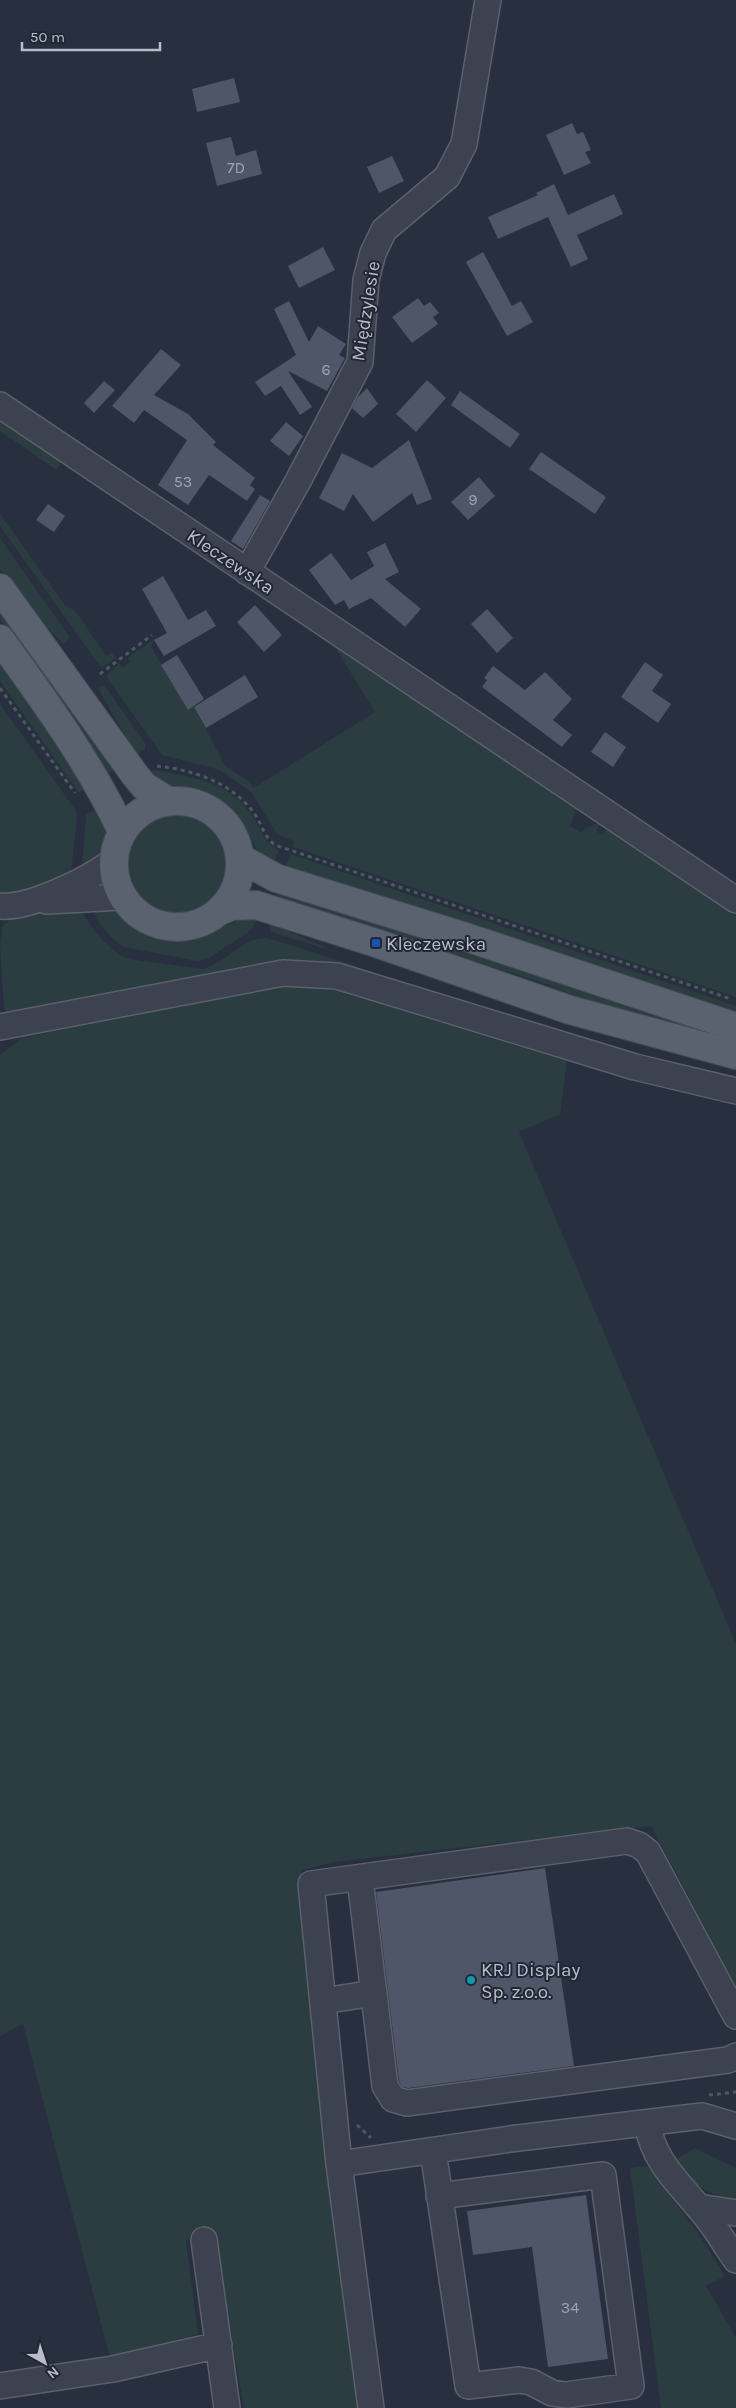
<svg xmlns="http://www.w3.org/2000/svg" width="736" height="2408" font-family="Karla,sans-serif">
<rect width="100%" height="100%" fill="#28303f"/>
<path fill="#2b3d41" d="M0 417 56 455 60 464 57 470 0 431Z
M0 514 64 604 76 612 106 656 112 653 115 658 103 667 100 666 0 526Z
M0 538 69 636 68 640 64 644 32 614 0 569Z
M246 584 574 803 576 811 570 826 581 832 588 827 601 822 596 831 602 835 609 827 736 911V997L293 847 294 841 277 834 252 793 232 778 220 770 162 755 106 676 119 663 123 668 130 662 128 657 154 640 151 647 188 710 194 706 225 766 247 780 254 788 375 712 335 647 253 592 246 590 242 585Z
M0 605 116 769 104 777 45 683 0 620Z
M0 655 86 788 79 793 0 681Z
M104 685 145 743V749L136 755 98 688Z
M0 704 76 811 77 818 71 871 73 877 8 897 0 896Z
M156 770C193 777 231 782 253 817 262 831 263 843 279 850L273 865 259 854 243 823 228 806 210 795 162 783 149 772Z
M98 807C109 835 110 852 82 868L86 815Z
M129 864a49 49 0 1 1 98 0a49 49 0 1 1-98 0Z
M290 854 736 1006V1019L285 868Z
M278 890 736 1035V1045L590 1003 550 985 275 899Z
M81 906C85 925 112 953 129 959L203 969C226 963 243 936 268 938L356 966V968L366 971 364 979 335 969 11 1016 4 1008 0 945 2 927 14 916Z
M92 906C99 907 108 908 114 912 122 916 127 924 135 929 148 939 165 943 182 942 210 942 228 916 257 919L252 929 247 933 207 959 197 961 124 947C110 938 96 922 92 906Z
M268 922 333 951 271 932Z
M317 985 567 1061 560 1114 519 1132 736 1644V1986L651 1826 334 1862 302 1870 311 2014 362 2408H244L214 2235 186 2240 198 2334 110 2358 23 2024 0 2036V1055L22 1038 279 986Z
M695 2148 736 2168V2200C705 2194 694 2185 675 2160Z
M647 2166 700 2236 725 2276 706 2286 736 2338V2408H661L630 2168Z"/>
<path fill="#4e5667" d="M234 78 240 102 197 112 192 89Z
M572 123 577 134 583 132 591 150 585 152 591 163 564 175 546 135Z
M231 137 236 156 256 150 262 174 217 186 206 143Z
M392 156 404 181 379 193 367 167Z
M554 184 568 215 614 194 623 214 577 235 588 259 571 267 548 217 498 239 488 217 538 195 536 193Z
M323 247 335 270 299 288 288 266Z
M483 252 512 306 521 301 533 322 507 336 466 262Z
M418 298 424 306 430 302 439 313 433 317 438 324 412 343 392 317Z
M289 301 309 342 318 326 346 344 339 355 345 358 327 391 288 371 312 407 300 415 281 386 265 396 255 382 296 355 274 309Z
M161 349 181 365 154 395 188 414 216 442 213 445 255 478 250 485 255 489 247 501 209 475 188 505 158 485 187 440 144 410 134 423 112 406Z
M427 380 446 398 416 432 396 414Z
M104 381 115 390 94 413 84 403Z
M367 388 378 404 363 418 352 408 358 397Z
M460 391 520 434 510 448 451 405Z
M286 422 303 436 289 456 270 441Z
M409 440 432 499 417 505 412 493 373 522 353 494 344 511 319 498 342 453 372 468Z
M541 452 606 497 595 514 529 469Z
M479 477 495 496 468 520 451 502Z
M260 495 270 501 243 549 231 541Z
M48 504 65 516 54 532 36 520Z
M385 543 399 572 385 579 421 609 405 627 371 598 349 609 344 600 335 605 309 570 331 553 351 580 374 566 367 552Z
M163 576 188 620 206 610 216 626 164 656 154 640 167 633 142 589Z
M255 605 282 635 264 652 237 622Z
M487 609 513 638 497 653 471 624Z
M177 655 204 699 188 710 161 665Z
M645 662 663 675 652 691 671 704 658 723 621 697Z
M493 666 525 690 545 672 572 699 553 720 572 735 562 747 482 687 487 680 484 678Z
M245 675 258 697 206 728 194 707Z
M605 732 626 747 613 767 591 752Z
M545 1868 574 2066 408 2088 402 2087 399 2081 376 1892Z
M586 2195 608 2359 548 2367 532 2247 473 2255 467 2211Z"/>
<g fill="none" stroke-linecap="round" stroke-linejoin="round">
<g stroke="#5a606c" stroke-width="28">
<path id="minor" d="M0 405 736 900
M247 572 298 481 360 362 366 280 373 253 384 230 447 177 464 144 488 0
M47 901 122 897
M0 906C29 909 90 879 113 861
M0 1027 283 973 337 976 635 1067 736 1091
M360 1878 385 2086 393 2099 407 2103 728 2060 736 2056
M323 2001 374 1993
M647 2123C654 2165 683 2186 708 2219 718 2232 727 2247 736 2260
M433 2151 468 2386 519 2380 531 2382 552 2393 566 2395 631 2386 603 2175 439 2196
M339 2164 510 2139 702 2116 736 2126
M698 2207 736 2213
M204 2240 227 2408
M0 2386 113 2369 219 2345
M371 2408 339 2164 311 1884 627 1841 639 1845 648 1852 736 2016"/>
</g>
<g stroke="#454b58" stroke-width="30">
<path id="major" d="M0 588 135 775 144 786 168 801
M0 639C44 700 90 763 122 831
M114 864a63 63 0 1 1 126 0a63 63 0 1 1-126 0Z
M240 858 276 878 466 937 736 1027
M220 911 232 906 256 905 376 943 570 1010 736 1055"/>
</g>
<path stroke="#4a5a5f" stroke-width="3" stroke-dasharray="4 4" stroke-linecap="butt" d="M100 674 152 635
M0 688 75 793
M157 766C194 770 234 783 256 816 262 826 265 838 275 845L731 999
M709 2095 736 2092
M357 2125 371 2138"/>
<use href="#minor" stroke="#3c424f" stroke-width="25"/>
<use href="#major" stroke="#5a616f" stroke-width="28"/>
</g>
<rect fill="#1a4fb4" stroke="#212734" stroke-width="2" x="371" y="938" width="10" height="10" rx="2.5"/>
<circle fill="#0f9aa8" stroke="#212734" stroke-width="2" cx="471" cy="1980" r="5"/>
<g text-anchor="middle" stroke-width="4" stroke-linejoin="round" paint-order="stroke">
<g font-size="16" fill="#9ea3b0">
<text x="236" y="173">7D</text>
<text x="326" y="375">6</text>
<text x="183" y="487">53</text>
<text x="473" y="505">9</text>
<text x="570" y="2313">34</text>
</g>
<g font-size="19" fill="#b8bdc9" stroke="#212734">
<text transform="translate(365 311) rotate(-81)" y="7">Międzylesie</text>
<text transform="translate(231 561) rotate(34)" y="7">Kleczewska</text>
</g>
<g font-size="19" fill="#b8bdc9" stroke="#212734" text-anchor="start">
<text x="386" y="950">Kleczewska</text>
<text x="481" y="1976">KRJ Display<tspan x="481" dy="22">Sp. z.o.o.</tspan></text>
</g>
</g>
<g transform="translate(45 2363) rotate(141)" stroke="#212734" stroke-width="4" paint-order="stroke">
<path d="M0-4L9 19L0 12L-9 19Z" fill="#b8bdc9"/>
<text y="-8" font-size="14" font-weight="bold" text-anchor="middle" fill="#b8bdc9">N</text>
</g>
<path d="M22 42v8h138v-8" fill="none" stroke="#b8bdc9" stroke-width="2.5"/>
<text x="30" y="42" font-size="15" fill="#b8bdc9" stroke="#212734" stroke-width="4" paint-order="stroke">50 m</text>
</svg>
